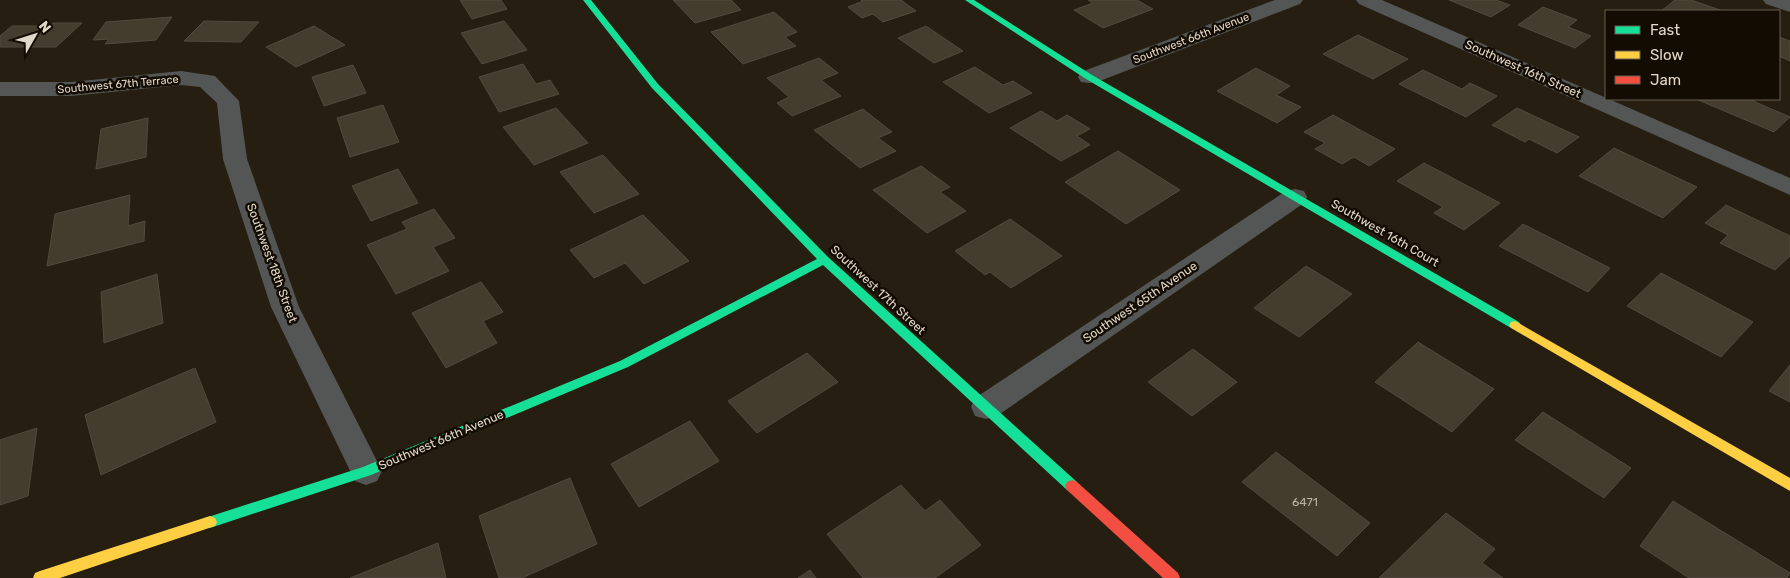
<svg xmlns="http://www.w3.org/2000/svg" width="1790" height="578" font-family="Rubik,sans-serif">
<rect width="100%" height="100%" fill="#261e10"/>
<path fill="#443c2c" stroke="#514a3f" d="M460 0H501L507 9 472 19Z
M673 0H731L741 10 695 23Z
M861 0H901L916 11 883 22 873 14 862 18 848 7 863 1Z
M1088 0H1137L1153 9 1103 28 1074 10 1093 3Z
M1449 0H1496L1510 5 1491 17Z
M1675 0H1691L1723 11H1661Z
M1543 7 1577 20 1568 27 1591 36 1575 48 1518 25Z
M774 12 797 32 785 37 796 46 743 64 711 32Z
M172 17 156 40 105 44 109 39 93 40 106 22Z
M204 21 259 22 241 42 184 41Z
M504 21 527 50 482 64 461 33Z
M53 23H82L56 47H0V36L12 26H50Z
M314 26 345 45 296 67 266 47Z
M926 26 963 51 934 63 898 38Z
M1358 35 1408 59 1373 79 1323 54Z
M1779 37 1790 41V61L1779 56Z
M819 58 838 73 821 80 841 96 792 116 777 103 789 97 767 78Z
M523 64 536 84 550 80 559 94 499 112 479 77Z
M353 65 366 93 324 106 312 77Z
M975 67 1003 85 1013 81 1032 93 989 113 943 82Z
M1256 68 1290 86 1276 95 1301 107 1277 123 1217 91Z
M1423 70 1462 89 1470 83 1497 96 1466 117 1399 84Z
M1696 99H1755L1753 101 1790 117 1774 132Z
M383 105 399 142 350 157 337 118Z
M556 108 588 143 534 165 503 127Z
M1517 108 1579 137 1557 153 1529 139 1525 142 1492 125Z
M863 109 892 132 878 138 896 151 860 168 814 130Z
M1041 111 1057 121 1067 115 1090 129 1077 136 1090 145 1061 161 1010 128Z
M1333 115 1395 149 1369 166 1354 157 1342 164 1315 149 1325 143 1304 132Z
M148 118 146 157 96 169 101 129Z
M1614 148 1697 187 1663 218 1579 176Z
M1118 151 1180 190 1126 224 1065 182Z
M603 155 639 194 594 213 560 172Z
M1424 163 1500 203 1464 230 1434 213 1443 207 1397 181Z
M921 166 950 187 940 192 966 211 927 233 873 190Z
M398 169 418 203 371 221 352 186Z
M130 195 128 226 145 221 144 241 47 266 55 214Z
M1726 205 1790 236V256L1775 270 1720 243 1728 235 1705 223Z
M434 209 455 238 433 247 449 271 396 294 367 245 407 229 402 222Z
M643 215 689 261 644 284 625 263 594 278 570 250Z
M1010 219 1062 256 1011 288 990 272 985 275 955 251Z
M1523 224 1610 268 1588 292 1499 246Z
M1306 266 1352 294 1299 337 1254 308Z
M1661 273 1753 322 1721 357 1627 306Z
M157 274 163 323 104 343 101 292Z
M481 282 503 312 483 321 497 343 446 368 412 313Z
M1418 342 1494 389 1452 432 1375 382Z
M1193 349 1237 382 1192 416 1148 382Z
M807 353 838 382 757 433 728 401Z
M1790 365V402L1769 391Z
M195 368 216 422 101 475 85 415Z
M1543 412 1631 468 1604 498 1515 440Z
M690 421 719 461 639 507 611 464Z
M37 428 28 496 0 505V440Z
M1276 452 1370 523 1337 556 1242 482Z
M570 478 597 544 522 578H499L479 516Z
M901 485 925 511 940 500 981 545 935 578H863L827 534Z
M1673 501 1790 573 1787 578H1689L1640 546Z
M1446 513 1495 549 1482 563 1503 578H1379Z
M438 543 446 578H350Z
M810 570 816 578H798Z"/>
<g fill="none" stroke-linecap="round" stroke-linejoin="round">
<path fill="#535654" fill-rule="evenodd" d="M1275 0H1303L1300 4 1097 82 1089 83 1081 82 1078 77 1081 72Z
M1356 0H1382L1790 178V195L1359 4Z
M1763 0H1790V12L1766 4Z
M181 71 215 76 239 101 247 159 299 307 382 471 377 481 366 485 355 481 271 307 223 159 217 103 200 87 181 85 71 96H0V82H71Z
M1295 189 1304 191 1307 197 1304 203 997 416 986 419 975 416 971 407 975 398 1286 191Z"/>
<path fill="#16e098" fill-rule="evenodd" d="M583 0H591L658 84 828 257 1077 482 1079 486 1077 490 1072 492 1067 490 823 265 628 367 371 475 210 528 205 526 203 522 205 518 363 467 620 361 817 259 652 88Z
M965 0H974L1092 75 1519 322 1521 325 1519 328H1511L1086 79Z"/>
<path fill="#ffcf43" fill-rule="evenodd" d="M1515 321 1790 478V491L1511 328 1509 325 1511 322Z
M210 516 215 518 217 522 215 526 60 578H33L35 573 40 571Z"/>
<path fill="#f24e42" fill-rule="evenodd" d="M1072 480 1077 482 1178 573 1180 578H1163L1067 490 1065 486 1067 482Z"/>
</g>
<g text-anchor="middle" stroke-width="5" stroke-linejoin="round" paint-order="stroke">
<g font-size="11" fill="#e2d8c9" stroke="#130c03">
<text transform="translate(1191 38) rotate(-21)" y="4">Southwest 66th Avenue</text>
<text transform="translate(118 84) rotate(-5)" y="4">Southwest 67th Terrace</text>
</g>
<g font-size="12" fill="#e2d8c9" stroke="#130c03">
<text transform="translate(1523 69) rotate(24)" y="4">Southwest 16th Street</text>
<text transform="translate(1385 233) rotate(30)" y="4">Southwest 16th Court</text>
<text transform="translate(272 263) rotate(70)" y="4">Southwest 18th Street</text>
<text transform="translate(878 290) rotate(43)" y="4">Southwest 17th Street</text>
<text transform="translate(1140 302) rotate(-34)" y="4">Southwest 65th Avenue</text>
<text transform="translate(441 440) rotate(-23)" y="4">Southwest 66th Avenue</text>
</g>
<g font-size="12" fill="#bab1a2">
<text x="1305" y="506">6471</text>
</g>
</g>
<rect x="1605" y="10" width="175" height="90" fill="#130c03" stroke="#665e52"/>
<rect x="1615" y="26" width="25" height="8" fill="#16e098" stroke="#665e52"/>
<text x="1650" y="35" font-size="15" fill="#e2d8c9">Fast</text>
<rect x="1615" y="51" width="25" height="8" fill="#ffcf43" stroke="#665e52"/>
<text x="1650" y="60" font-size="15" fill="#e2d8c9">Slow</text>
<rect x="1615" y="76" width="25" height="8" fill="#f24e42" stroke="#665e52"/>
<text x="1650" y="85" font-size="15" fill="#e2d8c9">Jam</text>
<g transform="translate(35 35) rotate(51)" stroke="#130c03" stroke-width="4" paint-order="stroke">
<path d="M0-4L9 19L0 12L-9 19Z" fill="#e2d8c9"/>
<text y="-8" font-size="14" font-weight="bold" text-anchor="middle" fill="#e2d8c9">N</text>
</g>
</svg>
